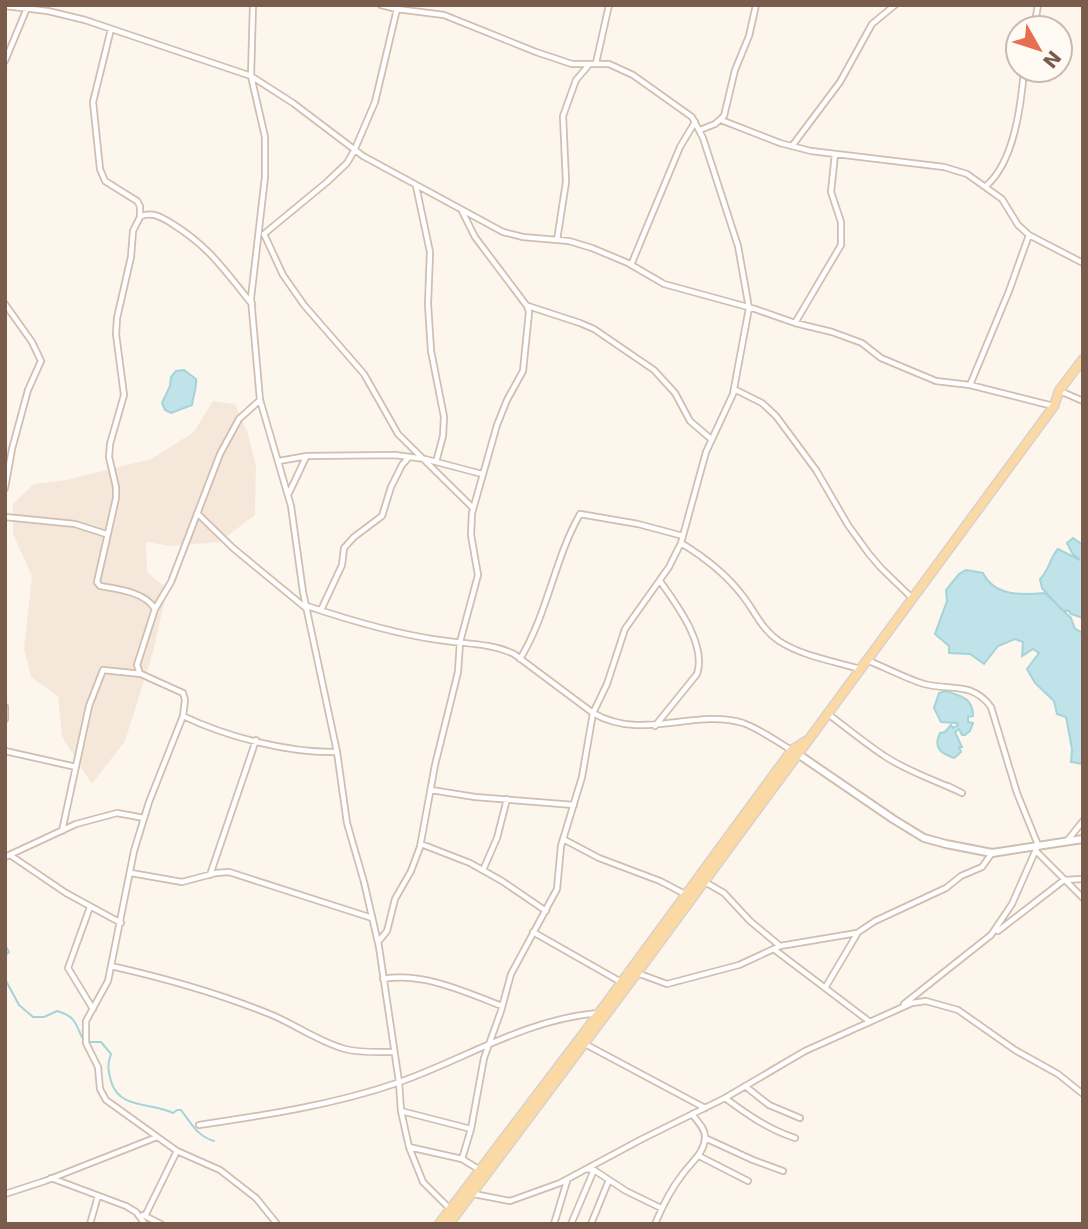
<svg xmlns="http://www.w3.org/2000/svg" width="1088" height="1229" font-family="'DejaVu Sans',sans-serif">
<rect width="100%" height="100%" fill="#fdf6ec"/>
<path fill="#f5e8da" d="M213 401 235 404 248 434 256 466 255 515 219 542 172 546 146 542 147 572 167 589 153 652 125 741 92 784 62 737 58 696 31 677 24 649 32 576 13 534V504L34 484 66 480 151 459 194 432Z"/>
<path fill="#bfe3e8" stroke="#a5d3da" stroke-width="2" d="M184 370 196 379C197 388 193 396 192 405L171 413 165 410 162 403 170 386 171 377 176 371Z
M1073 538 1083 545V618L1071 614 1069 611 1062 610 1042 588 1040 579C1050 569 1049 559 1058 549L1080 560 1072 553 1067 543Z
M966 570 983 573C995 597 1022 595 1045 593L1071 618 1075 629 1083 633V764L1071 762 1072 749 1066 717 1057 714 1054 701 1035 683 1027 669 1039 653 1033 649 1022 656 1023 642 1015 639 998 646 984 664 970 654 949 653V646L935 634 947 601 946 590 959 574Z
M946 691C961 696 973 698 973 716L968 717V722L973 723 970 731 965 735H962L959 729 955 732 962 747H959L961 752 954 758C943 754 932 749 940 733L945 732 951 725 953 728 958 725 957 723 941 722 934 708 939 693Z"/>
<g fill="none" stroke-linecap="round" stroke-linejoin="round">
<path stroke="#a5d3da" stroke-width="2" d="M5 945 9 952 5 956
M5 979 19 1005 33 1017H44L57 1011C77 1017 75 1024 83 1039
M88 1042H101L111 1054C107 1065 108 1070 111 1081 119 1110 152 1102 173 1113L177 1110H181C192 1124 197 1136 214 1141"/>
<g stroke="#d1beb0" stroke-width="8">
<path id="minor" d="M253 5 251 76 265 137V177L251 298 260 400 291 506 303 592 337 752 347 823 364 882 379 947 399 1082 401 1111 409 1147 423 1182 450 1209
M381 5 397 9 444 15 536 52 572 64H609L633 75 692 117 703 138 738 246 749 308 733 394 706 452 681 543 669 567 625 629 607 684 593 713 582 777 561 846 557 889 511 974 501 1011 484 1058 471 1129 462 1159
M5 6 48 11 85 20 251 76 293 103 363 156 503 232 523 237 569 241 592 248 628 263 664 284 755 309 795 323 832 332 862 343 881 358 936 381 970 385 1053 406
M1034 28 1038 5
M111 29 93 102 100 169 105 181 137 201 140 206V217L133 231 131 257 117 318 116 334 124 395 110 444 109 457 116 487V498L97 582 100 586C118 589 145 592 155 609
M5 61 27 8
M596 63 609 5
M721 120 780 143 811 151 944 167 967 174 1002 199 1018 225 1029 235 1083 263
M700 130 715 124 724 116 735 70 749 36 756 5
M792 146 840 82 872 24 895 5
M416 186 430 252 428 304 431 351 444 417 443 436 436 462
M986 186C1014 162 1021 106 1024 70
M141 216C153 212 161 217 171 223 210 247 224 270 252 304
M264 234 283 275 304 305 364 374 398 434 473 508
M264 234 327 182 347 163 354 151 375 102 397 9
M557 240 566 182 563 116 576 80 588 66
M631 265 680 147 695 122
M5 304 32 342 41 361 28 390 12 449 5 488
M528 306 580 323 594 329 654 370 675 393 690 421 711 439
M795 323 841 245V222L831 192 835 154
M970 385 1009 291 1029 235
M734 389 762 403 776 416 816 470 848 525 869 554 881 568 912 598
M1060 391 1083 401
M279 461 307 456 395 455 425 459 482 474
M289 493 306 457
M197 513 233 548 307 609
M5 517 75 524 106 534
M681 543C704 557 726 574 742 595 755 611 761 629 779 641 802 656 833 661 860 669
M307 606C349 620 395 634 439 640 465 644 491 643 514 654L593 713C643 742 694 708 743 723 760 729 776 741 791 750
M321 610 342 565 344 548 354 537 382 516 391 487 402 465 409 457
M520 659C548 613 554 560 580 514L638 524 683 536
M867 660C886 668 905 678 924 684 950 691 972 681 991 707L1017 793 1038 845 1012 904 991 935 904 1004
M140 674 137 665 155 609 171 582 220 454 239 419 260 400
M5 707V719
M828 714C847 728 866 744 886 757 909 772 937 781 962 793L948 786
M183 716C227 737 288 753 337 752
M655 726 697 674C707 644 676 604 660 581
M5 751 76 767
M431 790 475 797 574 805
M62 831 89 706 103 670 141 674 183 693 185 700 183 716 149 802 134 851 108 981 86 1021V1043L98 1067 100 1089 106 1100 177 1151 220 1170 256 1198 277 1224
M563 839 599 858 660 881 685 894
M1067 841 1083 821
M421 844 470 863 502 881 546 911
M1036 851 1083 898
M10 855 66 893 121 923
M5 857 76 824 117 813 144 818
M483 870 497 838 507 799
M131 873 182 882 216 873 229 872 372 918
M210 875 256 740
M705 882 724 893 750 921 780 946
M90 907 68 968 93 1009
M998 931 1064 880 1083 879
M533 932 621 982
M378 942 387 931 395 899 411 871 420 847 435 765 458 672 460 642 478 575 471 535 472 513 497 425 507 400 523 371 529 312 527 306 475 237 462 211
M775 950 870 1022
M111 966C164 978 221 994 272 1015 296 1025 319 1042 345 1049 360 1053 378 1052 393 1052
M637 973 667 984 739 965 780 946 857 933 875 921 946 888 961 876 982 867 992 853
M383 979C424 972 465 992 502 1006
M825 988 857 934
M585 1044 705 1108
M745 1086 769 1105 800 1118
M725 1098C748 1115 768 1129 795 1138
M401 1111 471 1129
M199 1125C266 1115 333 1105 397 1083 466 1059 523 1020 598 1013
M705 1138 753 1160 783 1171
M409 1147 462 1159 480 1170
M699 1156 748 1181
M587 1169 594 1170 626 1191 661 1208
M51 1178 126 1206 136 1212 145 1224
M5 1194 45 1181 157 1137
M474 1194 510 1201 560 1183 642 1139 725 1098 805 1051 912 1003 926 1001 958 1010 1015 1050 1058 1074 1083 1094
M143 1215 161 1224
M145 1216 177 1151
M90 1224 98 1196
M554 1224 567 1181
M571 1224 594 1170
M591 1224 609 1180
M655 1224C662 1207 671 1189 682 1175 690 1163 704 1154 705 1138 706 1129 697 1121 692 1114"/>
</g>
<g stroke="#d1beb0" stroke-width="10">
<path id="tertiary" d="M795 752 893 819 924 838 946 844 992 853 1083 839"/>
</g>
<g stroke="#dad1cd" stroke-width="11">
<path id="primary" d="M439 1224 599 1013 792 750 806 741
M449 1224 637 973 1054 406 1059 391 1083 359"/>
</g>
<use href="#minor" stroke="#fff" stroke-width="4.5"/>
<use href="#tertiary" stroke="#fff" stroke-width="6"/>
<use href="#primary" stroke="#fbd9a5" stroke-width="8"/>
</g>
<rect width="1088" height="1229" fill="none" stroke="#7a5c4d" stroke-width="14"/>
<g transform="translate(1039 49) rotate(129)"><circle r="33" fill="#fffaf3" stroke="#cabbb1" stroke-width="2"/>
<path d="M0-5L12 26L0 18L-12 26Z" fill="#e76f51"/>
<text y="-10" font-size="19" font-weight="bold" text-anchor="middle" fill="#7a5c4d">N</text>
</g>
</svg>
